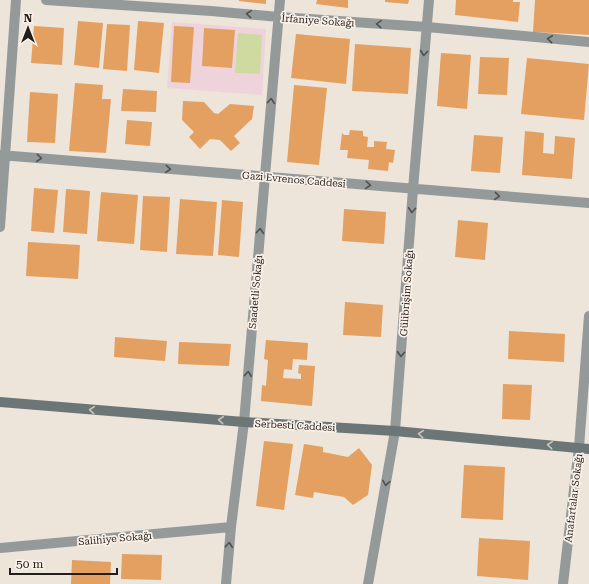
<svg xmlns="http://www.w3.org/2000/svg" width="589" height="584" font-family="'Roboto Serif',serif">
<rect width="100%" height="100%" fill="#ede4da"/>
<path fill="#eed4da" d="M172 22 266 29 262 95 167 88Z"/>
<path fill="#cedaa0" d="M238 33 262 35 260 74 235 73Z"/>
<path fill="#e4a061" d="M239 0H266V4L239 1Z
M317 0H348V8L316 4Z
M385 0H409L408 4 385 2Z
M456 0H513V2H520L518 22 455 15Z
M535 0H589V35L533 32Z
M78 21 103 23 99 68 74 65Z
M138 21 164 23 159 73 134 70Z
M107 24 130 25 127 71 103 69Z
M34 26 64 28 62 65 31 63Z
M174 26 194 27 190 83 171 82Z
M204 28 235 30 232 68 202 66Z
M296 34 350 39 346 84 291 78Z
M355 44 411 48 408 94 352 91Z
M441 53 471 55 467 109 437 106Z
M480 57 509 58 507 95 478 94Z
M527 58 589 64 584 120 521 114Z
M75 83 103 85 102 99H111L106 153 69 151Z
M294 85 327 88 319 165 287 162Z
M123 89 157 91 156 112 121 111Z
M30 92 58 94 55 143 27 142Z
M183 101 204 102 214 113 218 114 230 104 254 106 252 119 234 136 240 143 231 151 220 140 210 139 200 149 189 137 194 132 182 120Z
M127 120 152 122 150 146 125 144Z
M350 130 363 131V136L368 137 367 147H374V141L387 142 386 149 395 150 393 163 389 162 388 171 368 169 369 160 347 158 348 150H340L342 133 344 135H349Z
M525 131 544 133 543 153 554 154 555 136 575 138 572 179 522 175Z
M474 135 503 137 500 173 471 171Z
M34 188 58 190 54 233 31 231Z
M66 189 90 191 87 234 63 232Z
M101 192 138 195 134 244 97 241Z
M143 196 170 197 167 252 140 250Z
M180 199 217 202 213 256 176 254Z
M222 200 243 202 239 257 218 255Z
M344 209 386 212 384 244 342 241Z
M458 220 488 223 485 260 455 257Z
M28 242 80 245 78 279 26 276Z
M345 302 383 305 381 337 343 335Z
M509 331 565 334 564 362 508 359Z
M115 337 167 341 165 361 114 357Z
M266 340 308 343 307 360 293 359 292 370 284 369 283 378 301 379V374L298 373 299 365 315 366 312 406 261 401 262 385 266 386 268 360 264 359Z
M179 342 231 344 229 366 178 364Z
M503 384 532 385 530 420 502 419Z
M264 441 293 444 284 510 256 506Z
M304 444 323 447V452L348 457 359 448 372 465 368 495 353 505 344 497 314 492 313 498 295 495Z
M464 465 505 467 503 520 461 518Z
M479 538 530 541 528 580 477 576Z
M122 554 162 555 161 580 121 579Z
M72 560 111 562 110 584H71Z"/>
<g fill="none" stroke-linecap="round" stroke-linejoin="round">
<path stroke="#949a9a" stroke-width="10" d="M46 0 211 11 279 17 427 27 589 42
M0 155 589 203
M0 227 16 0
M0 548 231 527
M226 584 231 527 244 422 280 0
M368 584 395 431 413 189 429 0
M563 584 579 447 589 316"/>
<path stroke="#6d7676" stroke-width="10" d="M0 402 244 422 395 431 589 449"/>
</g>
<defs><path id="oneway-chevron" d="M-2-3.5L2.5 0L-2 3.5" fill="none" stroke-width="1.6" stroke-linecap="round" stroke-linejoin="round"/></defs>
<g stroke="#50504e">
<use href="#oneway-chevron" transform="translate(249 14) rotate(-175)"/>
<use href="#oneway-chevron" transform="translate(379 24) rotate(-176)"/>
<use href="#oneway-chevron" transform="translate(550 39) rotate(-174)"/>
<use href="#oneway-chevron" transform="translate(424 53) rotate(95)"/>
<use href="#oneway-chevron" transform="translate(271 101) rotate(-85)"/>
<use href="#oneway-chevron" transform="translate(39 158) rotate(5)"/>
<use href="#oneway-chevron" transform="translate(168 169) rotate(5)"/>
<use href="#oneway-chevron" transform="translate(368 185) rotate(5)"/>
<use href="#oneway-chevron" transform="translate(497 196) rotate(5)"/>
<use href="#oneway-chevron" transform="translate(412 210) rotate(94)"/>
<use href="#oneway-chevron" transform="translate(260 231) rotate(-85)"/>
<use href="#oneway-chevron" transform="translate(401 354) rotate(94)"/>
<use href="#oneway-chevron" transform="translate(248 374) rotate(-85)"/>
<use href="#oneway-chevron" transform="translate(386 483) rotate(100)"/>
<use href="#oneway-chevron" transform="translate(229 545) rotate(-85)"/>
</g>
<g stroke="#c9c6c0">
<use href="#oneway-chevron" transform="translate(92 410) rotate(-175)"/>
<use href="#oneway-chevron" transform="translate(221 420) rotate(-175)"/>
<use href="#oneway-chevron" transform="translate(421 434) rotate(-175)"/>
<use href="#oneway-chevron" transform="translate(550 445) rotate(-175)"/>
</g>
<g text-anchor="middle" stroke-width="3.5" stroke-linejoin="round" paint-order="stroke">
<g font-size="10" fill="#221e1b" stroke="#fbf1e8">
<text transform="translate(318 20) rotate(4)" y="4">İrfaniye Sokağı</text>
<text transform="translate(294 179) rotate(5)" y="4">Gazi Evrenos Caddesi</text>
<text transform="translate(255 292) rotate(-85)" y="4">Saadetli Sokağı</text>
<text transform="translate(406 293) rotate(-86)" y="4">Gülibrişim Sokağı</text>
<text transform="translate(295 425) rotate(3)" y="4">Serbesti Caddesi</text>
<text transform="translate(573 498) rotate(-83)" y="4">Anafartalar Sokağı</text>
<text transform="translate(115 538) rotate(-5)" y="4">Salihiye Sokağı</text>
</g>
</g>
<g transform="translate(28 28)" stroke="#fbf1e8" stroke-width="3" paint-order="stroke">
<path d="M0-3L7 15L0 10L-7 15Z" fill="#221e1b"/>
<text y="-6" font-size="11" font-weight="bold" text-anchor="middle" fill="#221e1b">N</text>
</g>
<path d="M10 568v6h107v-6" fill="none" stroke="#221e1b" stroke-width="2"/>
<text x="16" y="568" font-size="12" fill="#221e1b" stroke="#fbf1e8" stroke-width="3" paint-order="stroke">50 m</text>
</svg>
